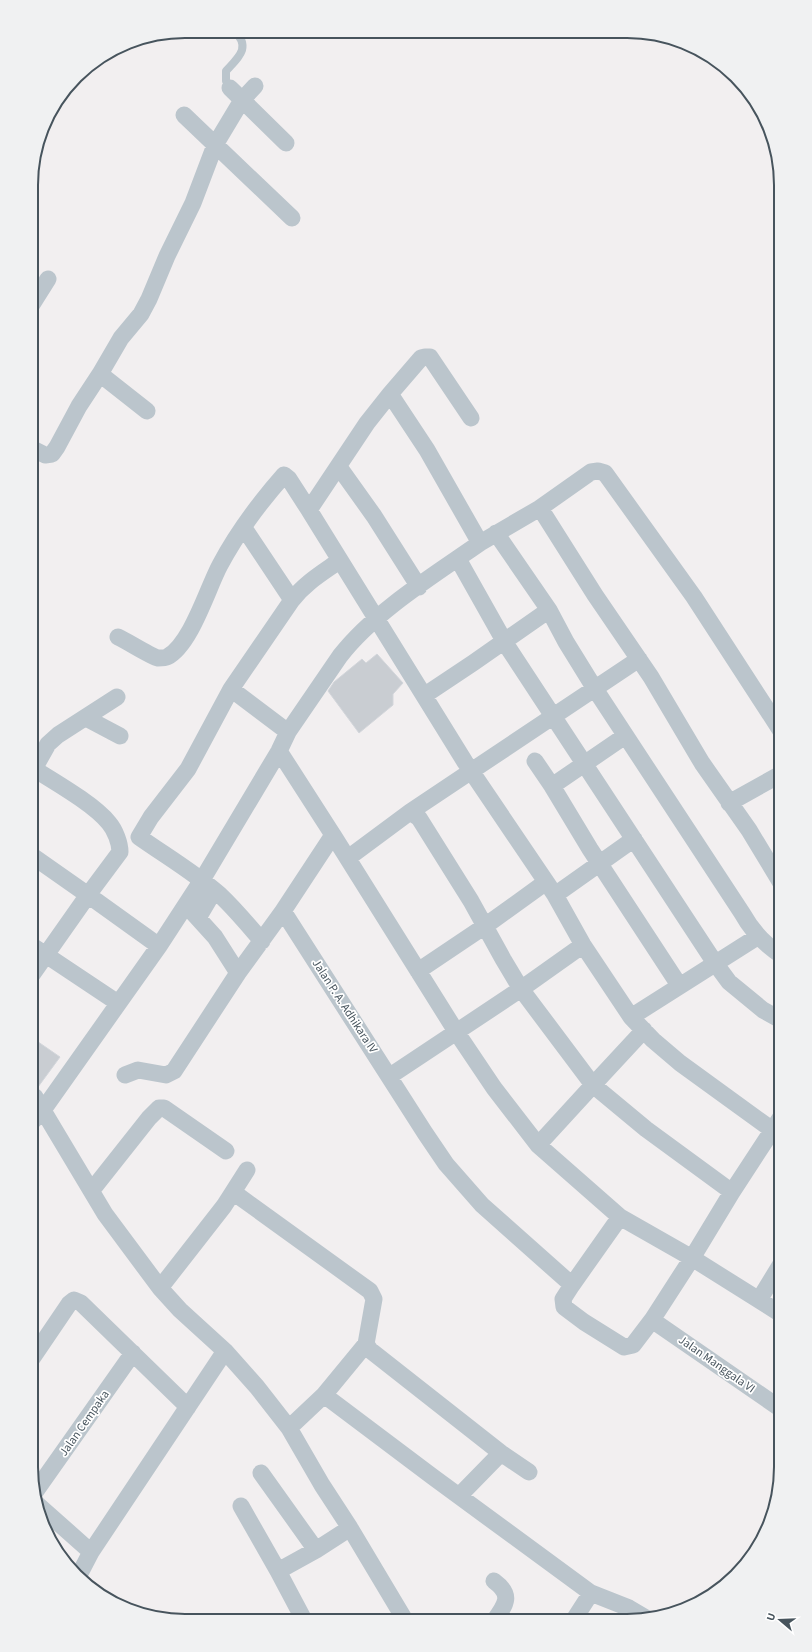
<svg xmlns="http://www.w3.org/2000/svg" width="812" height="1652" font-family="'Source Sans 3',sans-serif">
<rect width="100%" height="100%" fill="#f2eff0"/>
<path fill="#c9cdd2" stroke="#d3d6db" d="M377 654 403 683 393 694V705L359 733 328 691 334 682 362 659 366 663Z
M31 1037 60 1057 38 1087 31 1084Z"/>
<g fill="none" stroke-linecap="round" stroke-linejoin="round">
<path stroke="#bbc5cc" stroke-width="8" d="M230 88 226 81V71C238 58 252 47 234 31"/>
<path stroke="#bbc5cc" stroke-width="17" d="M230 88 286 143
M184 115 292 218
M31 306 48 279
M100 374 121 338 141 314 149 299 167 256 193 203 215 145 242 100 255 86
M390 394 421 358 425 357H430L471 418
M31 448 45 455 52 454 57 447 79 406 100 374 147 411
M339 467 374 516 419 587
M540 508 591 472 598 471 605 473 694 597 781 731
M244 528 292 600
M496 533 549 610 566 642 595 689 742 913C752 931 764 944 781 955
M480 543 540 508 595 595 651 677 702 763 749 830 781 883
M458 559 507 646 715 963 729 982 763 1010 781 1020
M118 637C127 641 150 656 158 658 161 658 165 658 167 657 191 645 208 587 220 565 236 535 261 501 284 475L289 479 309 510
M231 689 288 732
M425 695 473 663 549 610
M86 718 120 736
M279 751 333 835
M535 761 552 786 590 849 679 985
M31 767C53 781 94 804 109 823 115 830 120 843 120 852L88 895 159 946
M34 769 48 744 58 735 117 697
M552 786 625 736
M729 803 781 774
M410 812 419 818 471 901 503 959 521 989 583 945
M348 858 410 812 639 659
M555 895 634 839
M186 905 215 937 238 973
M283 911 333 835 457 1033 494 1088 538 1145 620 1217
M198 918 214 891
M262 941C248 925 235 909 220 895 195 873 166 856 139 837L151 817 188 769 231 689 292 600C305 583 322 573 339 561
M31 945 118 1003
M418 971 485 926 546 882
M31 976 88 895 31 855
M631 1017 757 937
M125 1075 138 1070 166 1075 174 1071 238 973 283 911 425 1133 446 1164 482 1205 572 1285 620 1217 692 1258 652 1320 633 1345 624 1347 584 1322 564 1307 563 1299 572 1285
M390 1076 521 989 593 1085 644 1030
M31 1094 35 1097 105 1214 160 1288 180 1310 225 1351 257 1387 289 1428 322 1485 350 1528 405 1620
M31 1123 43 1110 159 946 202 880 279 751 288 732 340 656C374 612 434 575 480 543L427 450 390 394 367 423 309 510 465 762 555 895 583 945 631 1017 653 1040 680 1063 771 1129
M538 1145 593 1085 646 1129 732 1192
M92 1190 149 1118 159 1108H164L226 1151
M233 1192 247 1170
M781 1264 759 1300 692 1258 732 1192 781 1117
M160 1288 224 1206 233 1192 370 1291 374 1299 366 1344 370 1350 501 1453 529 1472
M759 1300 781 1314
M652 1320 781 1409
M31 1360 69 1304 74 1300 81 1303 188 1407
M324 1395 366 1344
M289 1428 324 1395 433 1477 591 1593
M261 1473 316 1550
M35 1492 133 1353
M459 1496 501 1453
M37 1504 91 1552
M241 1506 278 1571 316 1550 350 1528
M278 1571 304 1620
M78 1577 91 1552 225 1351
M494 1621C506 1604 513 1595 494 1581
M573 1621 591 1593 629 1608 646 1618"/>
</g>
<g text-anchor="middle" stroke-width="3.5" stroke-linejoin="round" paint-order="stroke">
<g font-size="12" fill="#47545d" stroke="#fff">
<text transform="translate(345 1006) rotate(57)" y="4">Jalan P. A. Adhikara IV</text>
<text transform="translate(717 1364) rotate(35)" y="4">Jalan Manggala VI</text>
<text transform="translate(84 1423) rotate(-55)" y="4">Jalan Cempaka</text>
</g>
</g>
<path d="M0 0H812V1652H0ZM185 38H627A147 147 0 0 1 774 185V1467A147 147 0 0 1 627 1614H185A147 147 0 0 1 38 1467V185A147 147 0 0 1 185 38Z" fill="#f0f1f2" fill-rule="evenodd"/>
<path fill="none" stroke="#47545d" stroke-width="2" d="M185 38H627A147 147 0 0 1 774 185V1467A147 147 0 0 1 627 1614H185A147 147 0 0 1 38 1467V185A147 147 0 0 1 185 38Z"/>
<g transform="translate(780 1620) rotate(289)" stroke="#ffffff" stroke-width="3" paint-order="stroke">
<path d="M0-3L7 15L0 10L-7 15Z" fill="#47545d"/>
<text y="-6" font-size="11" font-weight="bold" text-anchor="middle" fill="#47545d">U</text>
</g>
</svg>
